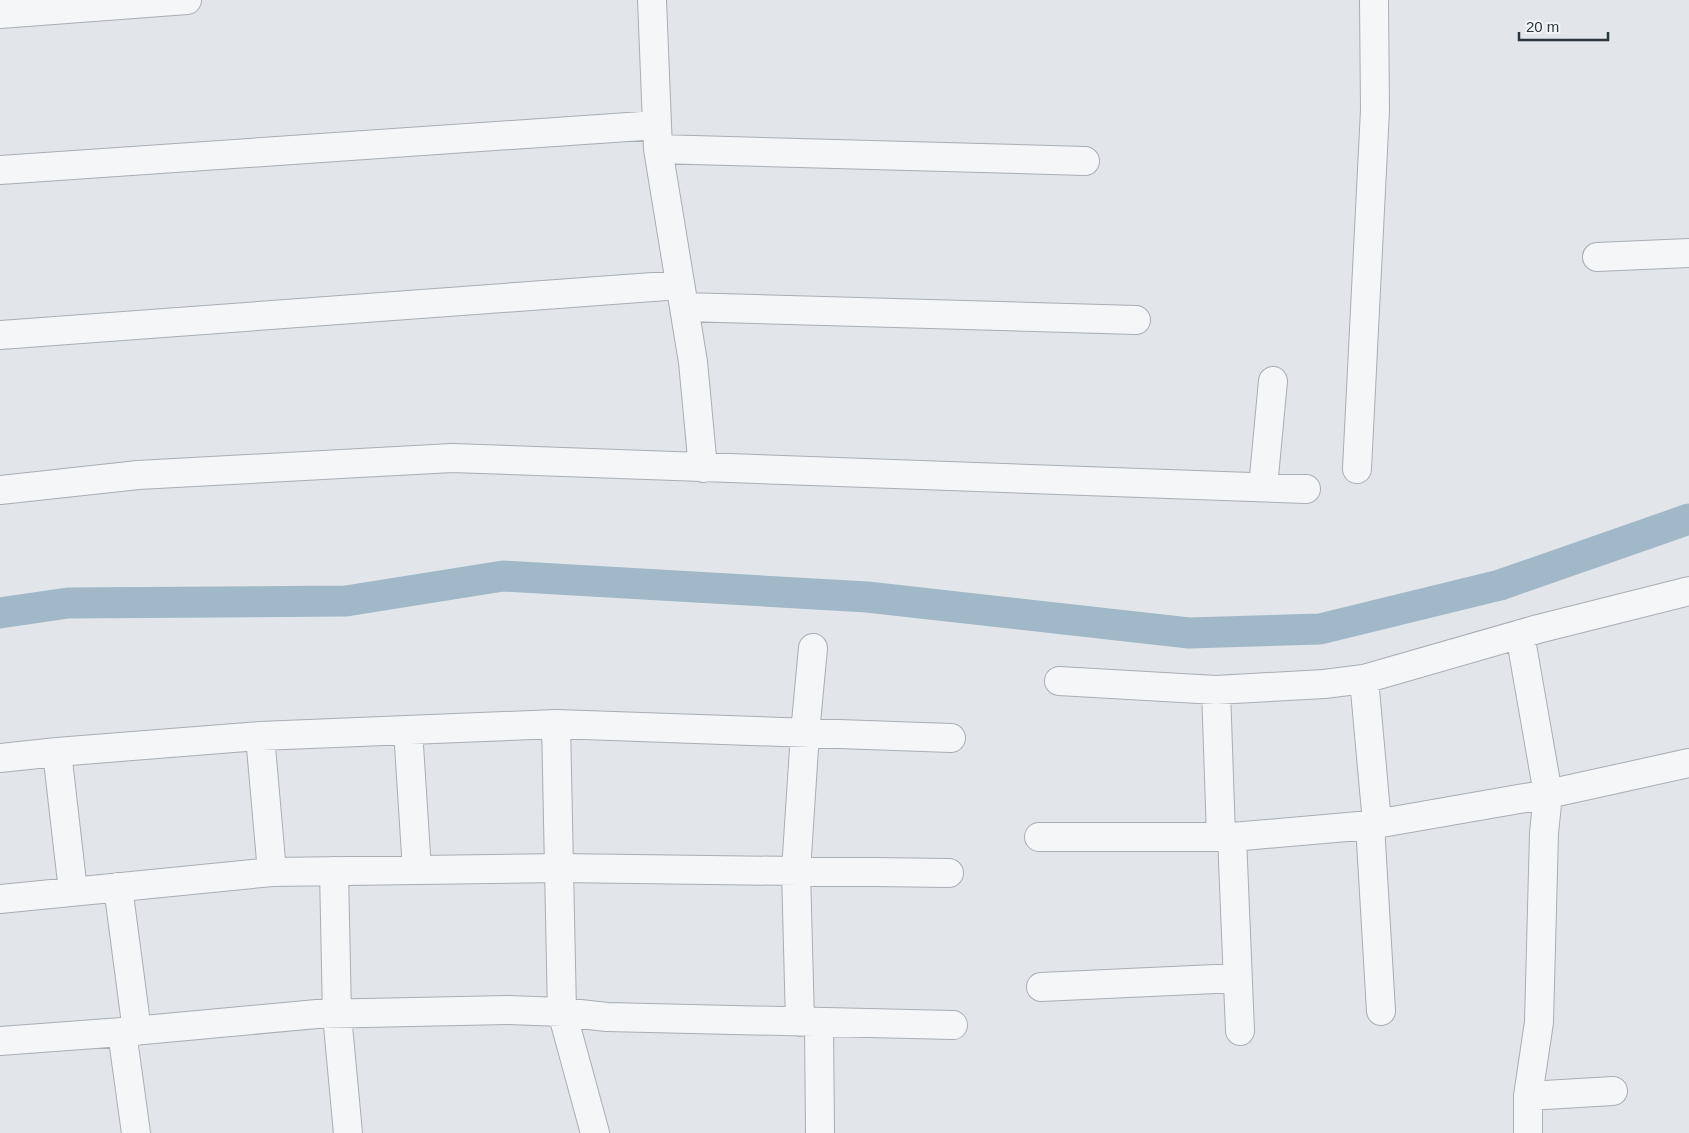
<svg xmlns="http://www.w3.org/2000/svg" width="1689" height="1133" font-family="Helvetica,sans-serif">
<rect width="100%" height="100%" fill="#e2e6ea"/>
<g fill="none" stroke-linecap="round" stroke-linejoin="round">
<path stroke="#a0b8c7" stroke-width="31" d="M0 613 68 603 346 601 503 576 867 597 1189 633 1320 629 1500 585 1689 519"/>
<g stroke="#a7aeb4" stroke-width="30">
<path id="minor" d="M652 0 658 149 693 362 703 468
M0 14 187 0
M658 149 1085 161
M0 170 657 125
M1597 257 1689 253
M684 307 1136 320
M0 335 680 285
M1357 469 1375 110 1374 0
M1263 487 1273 381
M0 490 138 475 452 458 1306 489
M1520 634 1548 794 1544 833 1539 1022 1528 1096V1133
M1364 679 1377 823
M1059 681 1216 690 1324 684 1364 679 1538 629 1689 591
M1216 690 1221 836
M556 724 562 1012 595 1133
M408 730 417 870
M260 736 272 872
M57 752 73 891
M0 758 57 752 260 736 556 724 951 738
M1370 825 1381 1011
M1039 837H1232L1370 825 1548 794 1689 763
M1232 837 1240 1031
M334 871 337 1015 348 1133
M118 887 137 1031
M0 899 272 872 559 868 949 873
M1041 987 1237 978
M800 1022 796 871 805 733 813 648
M819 1022 820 1133
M122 1032 136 1133
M0 1041 122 1032 317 1014 508 1010 562 1012 607 1017 953 1025
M1528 1096 1613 1091"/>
</g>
<use href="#minor" stroke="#f5f6f8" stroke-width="28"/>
</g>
<path d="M1519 32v8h89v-8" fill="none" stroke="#2b3641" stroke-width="2.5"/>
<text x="1526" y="32" font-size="15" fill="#2b3641" stroke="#f2f5f7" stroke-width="4" paint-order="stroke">20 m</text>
</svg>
